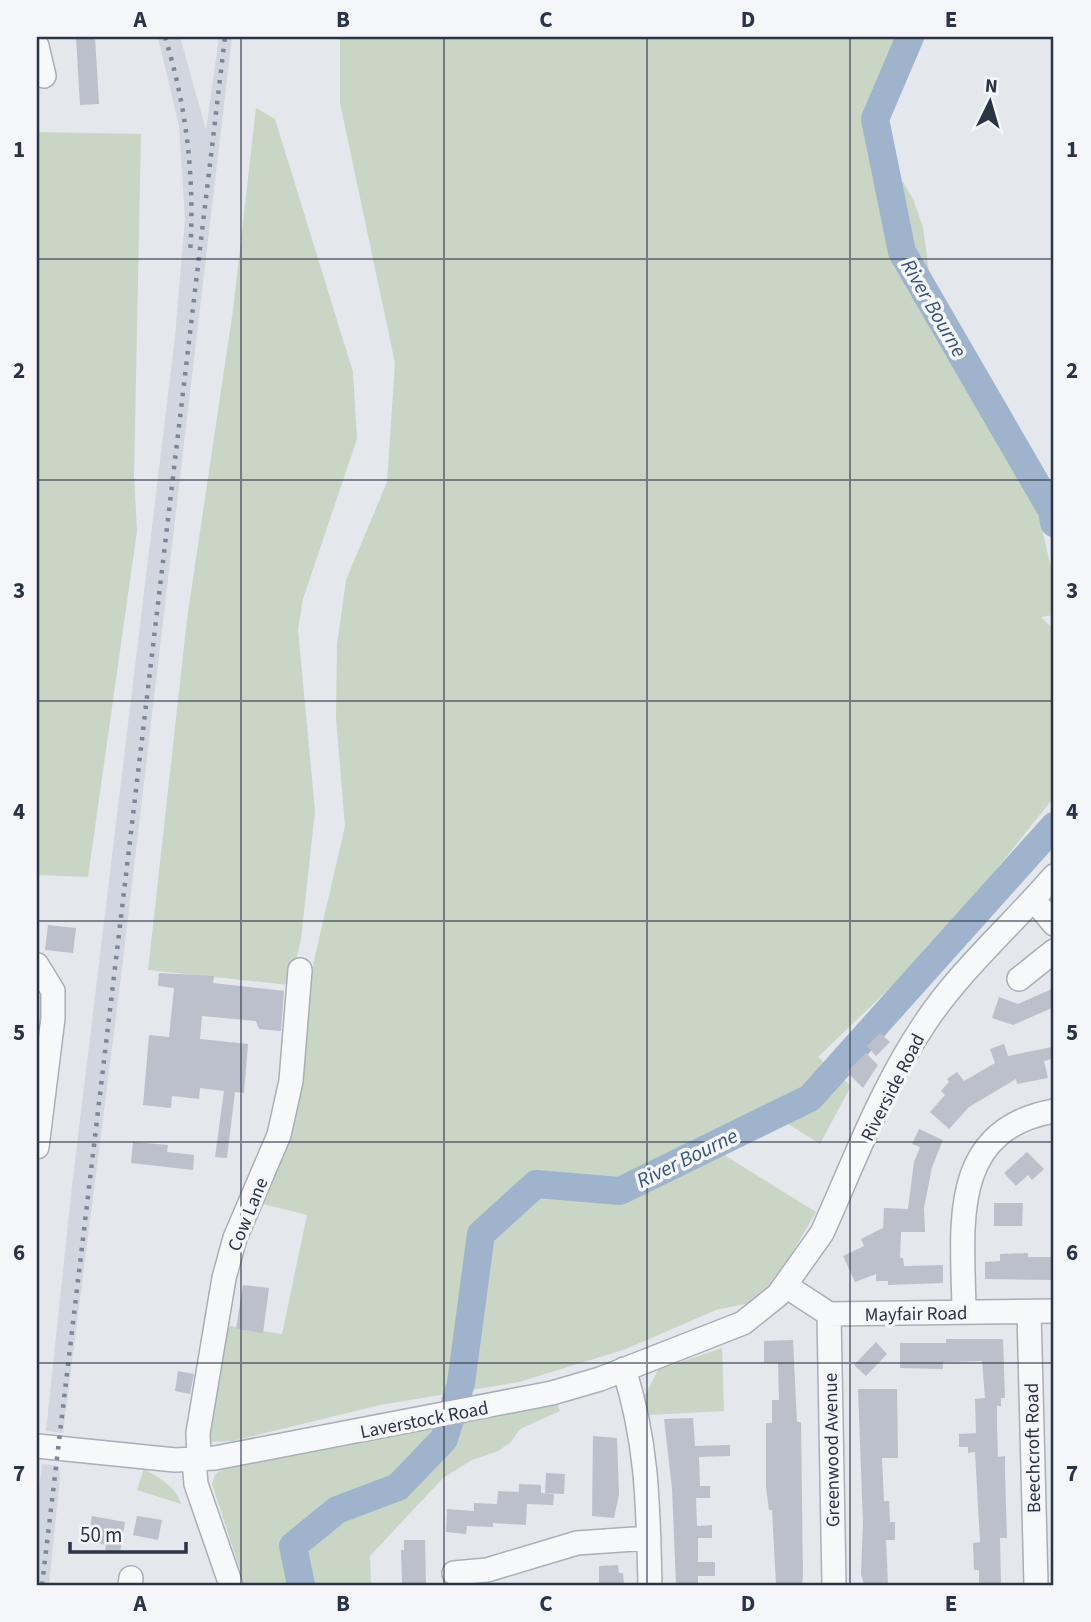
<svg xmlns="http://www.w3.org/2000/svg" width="1091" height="1622" font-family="'Source Sans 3',sans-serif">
<rect width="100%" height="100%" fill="#e4e7ec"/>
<path fill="#d2d6de" d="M158 37H180L206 130 219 37H232L121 977 63 1433 46 1431 72 1186 175 337 185 219 179 126Z
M42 1464 59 1466 60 1477 49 1585H37V1510Z"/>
<path fill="#c9d6c5" d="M340 37H916L883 120 893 165 913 199 923 227 931 287 914 293 1039 516 1054 581V615L1041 617 1054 630V797L941 939 818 1057 851 1086 820 1144 785 1122 721 1153 816 1212 771 1289 749 1303 716 1310 626 1349 519 1382 380 1405 233 1441 209 1442 208 1428 224 1325 282 1334 307 1215 259 1203 307 979 313 965 345 826 336 718 337 645 346 580 387 482 395 363 340 103Z
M256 108 275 119 353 372 357 439 303 599 298 629 315 811 301 939 290 985 148 970 187 619 233 310Z
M37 132 141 134 134 476 137 531 88 877 37 875Z
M722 1348 724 1411 648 1415 643 1399 658 1370Z
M556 1401 560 1411 520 1429 510 1443 498 1451 472 1460 443 1478 370 1556 371 1585H245L212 1484 215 1475 223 1468Z
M144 1469C159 1478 176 1486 181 1504L137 1490Z"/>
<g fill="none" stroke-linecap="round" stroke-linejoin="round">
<path stroke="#9fb4cc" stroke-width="28" d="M910 37 875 119 902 252 1052 511 1054 523
M301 1585 293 1546 337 1510 398 1487 444 1439 461 1383 481 1234 536 1184 620 1191 810 1098 1054 826"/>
</g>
<path fill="#bbc0ca" d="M76 37H95L99 104 80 105Z
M48 925 76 928 73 953 45 950Z
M159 973 214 976 213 983 284 991 281 1031 259 1029 256 1021 202 1016 200 1039 248 1044 244 1093 235 1092 227 1158 215 1157 224 1091 200 1088 199 1099 172 1096 171 1108 143 1105 149 1035 169 1037 174 988 158 986Z
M1054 988V1007L1013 1025 992 1018 999 997 1018 1004Z
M880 1033 890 1042 876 1056 867 1046Z
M1004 1044 1008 1056 1052 1047V1059L1044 1061 1048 1078 1017 1084 1016 1079 969 1107 949 1129 930 1112 945 1095 941 1091 949 1082 947 1079 957 1072 964 1081 995 1063 990 1049Z
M866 1053 878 1065 863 1088 847 1072Z
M919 1129 943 1140 932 1167 924 1208 925 1232H901L900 1258H903L904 1266 943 1265V1283L888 1285V1281H876V1274L855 1282 843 1256 864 1246 861 1239 883 1228 884 1208 908 1209 914 1162 920 1147 912 1144Z
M133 1142 168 1145 167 1152 194 1155 193 1170 131 1163Z
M1027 1152 1044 1169 1032 1180 1028 1175 1016 1186 1004 1173Z
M994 1203H1023L1022 1226H994Z
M1028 1253V1257H1054V1280L985 1279V1262L1000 1261V1254Z
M243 1285 269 1288 263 1333 236 1329Z
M946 1339H1003L1005 1398H1001V1406H997V1427L998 1457 1005 1456V1473L1007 1538H1000L1001 1585H979V1570H974L973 1543 980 1542 975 1452 968 1453V1447H959V1434L976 1433 975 1399 985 1398 982 1361 943 1362V1369L900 1368V1343H946Z
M793 1340 797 1422H801L803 1576 802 1585H776L772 1510H769L766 1487V1423H772V1400H779L778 1363H764V1341Z
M876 1342 887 1354 866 1376 854 1365Z
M178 1371 194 1374 190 1394 175 1391Z
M858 1389H897L898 1458H882L884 1501H889L890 1522H895V1540H886L888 1585H864L861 1574 863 1523Z
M693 1418 695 1446 730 1445V1456L699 1457 700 1486H710V1498H696L697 1526 712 1525V1538H698V1562H715V1576H698V1585H676L672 1488 664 1419Z
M593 1436 617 1438 619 1495 614 1518 592 1516Z
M546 1473 565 1474 564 1494 545 1493Z
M519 1484 541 1485V1493L554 1494 553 1505 527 1504 526 1525 493 1523V1527L467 1526 466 1534 446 1532 447 1509 474 1511V1503L497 1504 498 1491 519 1492Z
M92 1516 125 1522 120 1553 105 1550 106 1545 93 1542 94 1536 89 1535Z
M137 1516 162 1520 158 1540 133 1535Z
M404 1540H425L426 1585H402L401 1550H404Z
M618 1565 619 1573H623L624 1585H599V1566Z"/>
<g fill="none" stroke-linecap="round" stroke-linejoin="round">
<g stroke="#a9aeb7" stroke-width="26">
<path id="minor" d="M37 46 44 76
M1034 900 1054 924
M37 965 53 991V1018L37 1147
M1019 979 1054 951
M786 1286 829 1314 1054 1311
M964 1311C963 1228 947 1130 1054 1111
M1029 1312 1036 1585
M829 1314 834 1585
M624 1369C648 1445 648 1507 650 1585
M37 1446 175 1460 215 1458 552 1393 600 1379 743 1323 778 1295 822 1233C854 1162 881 1088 925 1023 961 969 1012 925 1054 876
M194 1460 196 1484 231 1585
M199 1460 198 1433 224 1278 235 1238 279 1135 291 1081 300 970
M454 1573 487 1570 577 1543 649 1538
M130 1585 131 1578"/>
</g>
<use href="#minor" stroke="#f7f8fa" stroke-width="23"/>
<path stroke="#7d8696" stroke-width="4.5" stroke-dasharray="3.5 7" stroke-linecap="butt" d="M165 37C187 108 195 180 190 254
M42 1585 225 37"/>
</g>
<path fill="none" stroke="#2b3445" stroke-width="2" stroke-opacity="0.55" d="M241 37V1585M444 37V1585M647 37V1585M850 37V1585M37 259H1054M37 480H1054M37 701H1054M37 921H1054M37 1142H1054M37 1363H1054"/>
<g text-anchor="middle" stroke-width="7" stroke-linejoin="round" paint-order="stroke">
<g font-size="19" fill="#2b3445" stroke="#f4f6f9">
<text transform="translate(892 1087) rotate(-63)" y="7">Riverside Road</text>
<text transform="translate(247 1214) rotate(-68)" y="7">Cow Lane</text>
<text transform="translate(916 1313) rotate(-1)" y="7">Mayfair Road</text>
<text transform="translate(424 1419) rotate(-11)" y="7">Laverstock Road</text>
<text transform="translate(1032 1448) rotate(-91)" y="7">Beechcroft Road</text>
<text transform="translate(831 1450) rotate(-91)" y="7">Greenwood Avenue</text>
</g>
<g font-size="21" font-style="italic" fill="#34527a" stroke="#f4f6f9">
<text transform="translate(934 308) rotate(60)" y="7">River Bourne</text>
<text transform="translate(687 1158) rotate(-26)" y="7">River Bourne</text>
</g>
</g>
<rect width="1091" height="1622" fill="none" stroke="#f4f6f9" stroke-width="77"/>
<g transform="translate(990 102) rotate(5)" stroke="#f4f6f9" stroke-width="5" paint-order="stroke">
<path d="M0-5L12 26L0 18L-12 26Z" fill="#2b3445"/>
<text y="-10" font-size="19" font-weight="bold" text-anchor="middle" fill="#2b3445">N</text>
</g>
<path d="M70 1542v10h116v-10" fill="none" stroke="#2b3445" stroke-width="3.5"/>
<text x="80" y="1542" font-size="21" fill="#2b3445" stroke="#f4f6f9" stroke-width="5" paint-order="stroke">50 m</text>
<rect x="38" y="38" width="1014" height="1546" fill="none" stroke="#2b3445" stroke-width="2.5"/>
<g font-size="23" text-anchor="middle" font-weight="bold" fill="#2b3445">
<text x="140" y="27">A</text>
<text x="343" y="27">B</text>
<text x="546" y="27">C</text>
<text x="748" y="27">D</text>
<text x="951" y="27">E</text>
<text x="19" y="157">1</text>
<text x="1072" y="157">1</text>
<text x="19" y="378">2</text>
<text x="1072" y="378">2</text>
<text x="19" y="598">3</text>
<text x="1072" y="598">3</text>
<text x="19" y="819">4</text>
<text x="1072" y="819">4</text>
<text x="19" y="1040">5</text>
<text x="1072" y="1040">5</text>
<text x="19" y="1260">6</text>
<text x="1072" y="1260">6</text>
<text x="19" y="1481">7</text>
<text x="1072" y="1481">7</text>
<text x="140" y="1611">A</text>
<text x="343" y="1611">B</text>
<text x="546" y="1611">C</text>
<text x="748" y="1611">D</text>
<text x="951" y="1611">E</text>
</g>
</svg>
